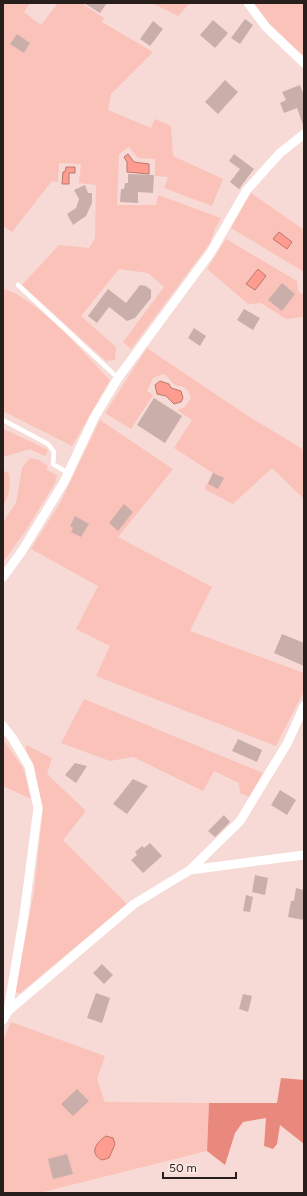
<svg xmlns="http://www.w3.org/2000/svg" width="307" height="1196" font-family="Figtree,sans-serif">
<rect width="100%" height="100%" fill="#f7dad5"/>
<path fill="#fac2b9" d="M3 3H30L24 12 41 25 58 3H81L104 18 102 22 153 52 111 94 108 110 151 128 155 119 171 126 173 156 223 179 212 206 164 188 168 177 155 176V159L138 158 129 147 119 154 117 205H156L158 195 221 218 215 229 210 243 131 349 123 342 164 287 148 273 119 269 81 316 116 347 115 360 106 361 22 285 59 245 89 248 95 238 96 185 79 183 81 164 59 163 58 182 52 181 12 232 3 226Z
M152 3H190L178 16Z
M252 3H304V58L271 26Z
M251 193 304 230V272L231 228Z
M226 239 297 281 298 291 304 295V317L286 319 261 303 248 304 207 269Z
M3 289C35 296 86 355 110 380L72 446 3 411Z
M147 348 245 414 304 450V499L272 468 233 504 204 489 213 473 174 448 192 420 177 410 185 407 191 398C186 382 181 389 174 384 170 381 169 377 164 374L153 378 147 391 153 395 131 429 105 413Z
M100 420 173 469 118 537 212 587 190 631 304 673V691L276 746 96 676 110 646 76 629 98 586 31 549 60 503Z
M4 429 48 450 45 456 30 449 3 457Z
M30 458 39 460 48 466 47 470 57 475 55 483 26 530 3 562V522L16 503 22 468Z
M5 471 9 474C11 485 9 497 3 506V472Z
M84 699 263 773 249 797 240 793 239 783 214 771 203 791 133 757 110 761 61 743Z
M3 739 23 768 31 799 3 786Z
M26 745 52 758 47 774 86 811 63 840 127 904 20 993 15 992 34 892 43 809 34 767 26 750Z
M11 1022 105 1056 97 1079 105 1102 209 1103 207 1151 39 1193H3V1040Z"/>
<path fill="#e9897d" d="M281 1078 304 1080V1144L280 1125 277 1144 273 1149 264 1146 266 1118 243 1122 235 1133 225 1165 207 1151 209 1103H277Z"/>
<path fill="#fd9c8f" stroke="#bd766c" d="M128 154 134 162 149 164V174L127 172V162L124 157Z
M66 167H75V173H69V184H62L63 172H65Z
M279 232 292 242 287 249 273 239Z
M258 269 266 276 255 290 246 284Z
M160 381 169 384 171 388 181 391 183 398 181 402 174 404 166 396 157 394 155 385Z
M106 1136 113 1138 115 1144 109 1158 102 1160C88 1153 97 1142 106 1136Z"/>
<path fill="#caaea9" d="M84 3H107L100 13Z
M245 19 253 25 240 44 231 38Z
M213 20 228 33 215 48 200 35Z
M153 21 163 29 150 46 140 39Z
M17 34 30 43 24 53 10 44Z
M225 80 238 92 218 114 205 102Z
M300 85 304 96 303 125 297 108 284 113 280 103 286 100 282 92Z
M234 154 254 169 239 189 230 182 240 169 229 161Z
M128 174 154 175 153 193 138 192V203L120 202 121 189H124L125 183H128Z
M85 185 88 193H92V203L86 216 73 225 67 214 76 208 79 199 74 190Z
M282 283 295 294 282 311 268 300Z
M140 285 146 286 151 290V298L135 318 127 321 109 307 97 323 88 316 108 289 126 303Z
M244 309 260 318 253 330 237 320Z
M194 328 206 336 200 346 188 338Z
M154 398 182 416 165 443 137 425Z
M213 473 224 478 218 489 208 484Z
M124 504 133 512 118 531 109 523Z
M75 516 89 524 81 537 71 532 73 528 70 526Z
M282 634 304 643V666L274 653Z
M238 739 262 750 257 762 232 751Z
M75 763 87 766 76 783 65 775Z
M133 779 148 786 127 814 113 804Z
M280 790 296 800 287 815 271 805Z
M224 815 230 822 215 837 208 831Z
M150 843 162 856 143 873 131 860 137 855 135 852 142 846 144 848Z
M255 875 268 878 265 895 252 892Z
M296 888 304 890V920L288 917 291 901H294Z
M246 895 253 897 250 912 243 911Z
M102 964 113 975 104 984 93 973Z
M96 993 110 998 102 1023 87 1018Z
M243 994 252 996 248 1012 239 1009Z
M77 1089 89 1101 73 1116 61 1104Z
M67 1154 73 1174 53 1179 48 1159Z"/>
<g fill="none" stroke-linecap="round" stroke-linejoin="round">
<path stroke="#fff" stroke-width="4.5" d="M18 285 118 378
M3 420 48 444 54 452 53 464 68 473"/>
<path stroke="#fff" stroke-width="9" d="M248 3 266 27 304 63
M3 577 22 551 64 482 94 418 118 378 211 252 246 191 280 153 304 134
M3 726 13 739 29 766 38 808 24 915 8 1011
M190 870 304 855
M3 1020 8 1011 134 904 190 870 240 821 288 742 304 706"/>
</g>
<rect width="307" height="1196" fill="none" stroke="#281e1c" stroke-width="8"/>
<path d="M163 1172v6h73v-6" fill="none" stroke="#281e1c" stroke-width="2"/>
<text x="169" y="1172" font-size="12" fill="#281e1c" stroke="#fceae7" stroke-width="3" paint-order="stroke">50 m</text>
</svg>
